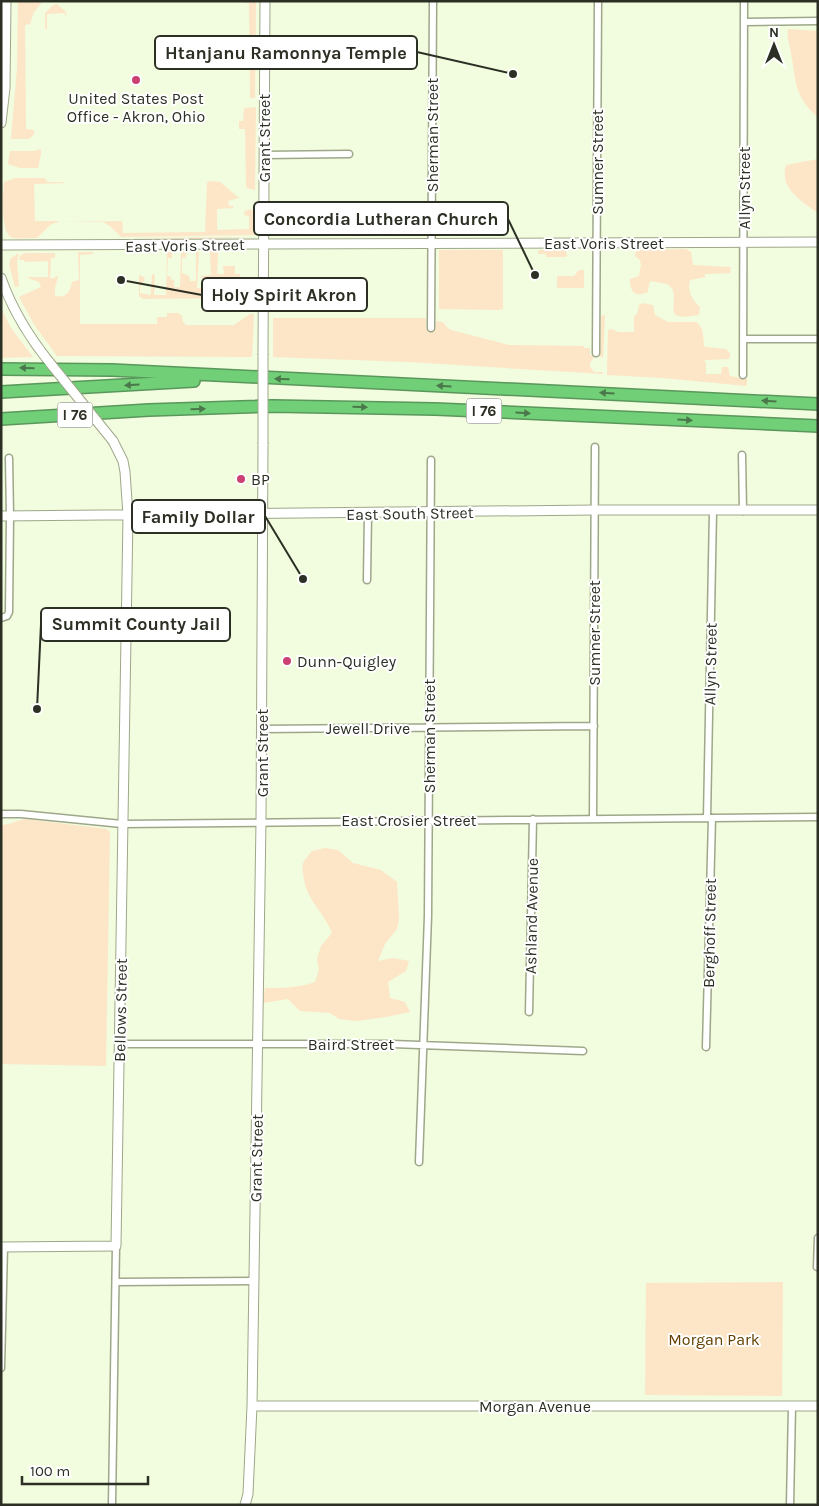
<svg xmlns="http://www.w3.org/2000/svg" width="819" height="1506" font-family="Karla,sans-serif">
<rect width="100%" height="100%" fill="#f2fcde"/>
<path fill="#fde5c7" d="M18 1H43L34 12 30 24 25 25 26 129 34 130V134L29 139H11L17 68Z
M243 1H256L255 98H250L249 3H243Z
M57 4 66 12V17H65V13L47 14V29H45V13L53 5Z
M788 29 818 31V117C794 97 796 81 791 53 790 45 786 38 788 29Z
M256 107 255 190 247 188 246 185 245 129H239V121H243L244 108Z
M41 149V155L38 168H20L8 164 10 151H34Z
M818 159V213C801 201 779 188 786 165Z
M15 178H44L48 182H65V183L34 184 35 220 33 221H60L50 225 37 238C30 238 21 239 13 238 0 234 3 195 4 182Z
M209 181 220 182 239 198 228 201 229 206H233V208L217 209V230L249 229V216L244 215 245 211 251 209 255 212V235L121 237 110 226 103 222H61L122 221 123 233 205 232 207 183Z
M253 237 200 239 123 238Z
M686 249 691 252 693 265 731 267 730 273 705 274V277L690 280C687 291 692 300 700 307L699 315 683 317 675 315C670 304 680 292 667 284L651 281 649 284 648 292C634 298 630 291 630 279L639 276 641 265 640 260 635 256 636 250Z
M439 250H503V309L498 310 439 309Z
M538 250H566L567 256 566 257H546V254H538Z
M186 251V258H182V273L189 276 190 281H196V252H199L197 288H202V276L211 275 210 251H218L217 274H224L223 266H235V274H240V280H235V282H230V293H223L224 298 143 299 139 296V275L144 277 145 280 140 285V293L151 295 152 274 155 275 154 295H166L167 252H172V258H168L167 276H170L172 280H174V287H180L181 252Z
M78 252H93V254L80 255V324H157V317H167V313H178L182 316 183 322 186 325H234L250 314H254L252 357 57 356 35 326 19 297 41 287 39 282 28 278V277H48V261L25 262 24 260H19C19 256 21 254 26 253H55V258H51L50 278H55V276H58L55 288V296C67 298 69 293 72 282L79 280Z
M19 253 17 261 19 286 15 287 9 264 11 258Z
M579 270H584V288H557V276H574Z
M642 303 653 305 655 315 668 322H696C704 328 703 336 704 345L705 347 726 349 730 353V357L728 359 704 360 706 363V374H721L722 367H728L730 376 747 379V386L663 378 607 375 608 330 612 329 618 332H634V316L637 314 639 305Z
M1 308 11 328 33 357 1 358Z
M605 315 603 357 599 356 594 357 590 363V367L594 372H603V374L408 362 273 357V318H426V329H436V321C448 322 443 326 451 330L509 345 584 346V348H590V355H600L601 316Z
M25 819 107 829 110 832 106 1066 1 1064V825C10 825 16 821 25 819Z
M325 848 338 850 353 863 381 870 397 882 399 919 397 929 385 944 378 961 393 958 409 961 406 971 388 982 390 998 405 1002 410 1012 386 1017 357 1021 339 1019 330 1013 300 1011 288 999 263 1003 265 988C282 988 299 988 315 982L319 970 317 959 321 946 332 933C324 911 304 899 303 872 303 870 302 867 303 864 304 860 309 855 312 851Z
M783 1282 782 1396 645 1395 646 1283Z"/>
<g fill="none" stroke-linecap="round" stroke-linejoin="round">
<g stroke="#9ea78a" stroke-width="9">
<path id="street" d="M744 22 818 21
M264 155 349 154
M431 328 433 1
M743 339H818
M596 353 598 1
M743 375 744 1
M742 455 743 511
M367 580 368 513
M1 618 7 616 9 612 10 516 9 458
M262 729 594 726
M1 814H21L122 824 818 817
M707 818 713 511
M593 819 595 447
M529 1012 533 819
M119 1044H392L583 1051
M706 1047 712 818
M419 1162 428 916 431 460
M817 1267 818 1238
M116 1282 253 1281
M1 1368 4 1247
M112 1505 116 1246
M790 1505 792 1406"/>
</g>
<g stroke="#9ea78a" stroke-width="11">
<path id="secondary" d="M1 123 5 88 6 1
M1 245 818 242
M1 278C12 309 29 337 50 363
M263 353 265 1
M1 516 595 510H818
M1 1247 116 1246 128 515 125 472 123 461 113 441
M252 1406H818
M245 1505 248 1494 252 1406 261 821 263 444"/>
</g>
<g stroke="#59975b" stroke-width="14">
<path id="highway" d="M1 369 112 370 818 404
M1 392 194 381
M1 419 149 410 273 406 435 409 818 426"/>
</g>
<use href="#street" stroke="#fff" stroke-width="6"/>
<use href="#secondary" stroke="#fff" stroke-width="9"/>
<use href="#highway" stroke="#71cf78" stroke-width="11"/>
<g stroke="#9ea78a" stroke-width="11" stroke-linecap="butt">
<path id="secondary-bridge" d="M50 363 113 441
M263 444V353"/>
</g>
<use href="#secondary-bridge" stroke="#fff" stroke-width="9"/>
</g>
<defs><path id="oneway-solid" d="M-6-.8H1V-3.2L6.5 0L1 3.2V.8H-6Z" transform="scale(1.25)"/></defs>
<g fill="#4b784a">
<use href="#oneway-solid" transform="translate(27 368) rotate(-179)"/>
<use href="#oneway-solid" transform="translate(282 379) rotate(-178)"/>
<use href="#oneway-solid" transform="translate(132 385) rotate(177)"/>
<use href="#oneway-solid" transform="translate(444 386) rotate(-177)"/>
<use href="#oneway-solid" transform="translate(607 393) rotate(-177)"/>
<use href="#oneway-solid" transform="translate(769 401) rotate(-177)"/>
<use href="#oneway-solid" transform="translate(360 407) rotate(1)"/>
<use href="#oneway-solid" transform="translate(198 409) rotate(-2)"/>
<use href="#oneway-solid" transform="translate(523 413) rotate(3)"/>
<use href="#oneway-solid" transform="translate(685 420) rotate(3)"/>
</g>
<g fill="#cc4072" stroke="#fff" stroke-width="2">
<circle cx="136" cy="80" r="5"/>
<circle cx="241" cy="479" r="5"/>
<circle cx="287" cy="661" r="5"/>
</g>
<g text-anchor="middle" stroke-width="4" stroke-linejoin="round" paint-order="stroke">
<g fill="#fff" stroke="#6b6e66" stroke-width="1">
<rect x="466.5" y="398.5" width="35" height="25" rx="4"/>
<rect x="57.5" y="402.5" width="35" height="25" rx="4"/>
</g>
<g font-size="15" font-weight="bold" fill="#2c3024">
<text x="484" y="416">I 76</text>
<text x="75" y="420">I 76</text>
</g>
<g font-size="16" fill="#2c3024" stroke="#fff" text-anchor="start">
<text x="136" y="104" text-anchor="middle">United States Post<tspan x="136" dy="18">Office - Akron, Ohio</tspan></text>
<text x="251" y="485">BP</text>
<text x="297" y="667">Dunn-Quigley</text>
</g>
<g font-size="16" fill="#2c3024" stroke="#fff">
<text transform="translate(432 135) rotate(-90)" y="6">Sherman Street</text>
<text transform="translate(264 138) rotate(-90)" y="6">Grant Street</text>
<text transform="translate(597 162) rotate(-90)" y="6">Sumner Street</text>
<text transform="translate(744 188) rotate(-90)" y="6">Allyn Street</text>
<text x="604" y="249">East Voris Street</text>
<text transform="translate(185 245) rotate(-1)" y="6">East Voris Street</text>
<text transform="translate(410 513) rotate(-1)" y="6">East South Street</text>
<text transform="translate(594 633) rotate(-90)" y="6">Sumner Street</text>
<text transform="translate(710 664) rotate(-89)" y="6">Allyn Street</text>
<text x="368" y="734">Jewell Drive</text>
<text transform="translate(429 736) rotate(-90)" y="6">Sherman Street</text>
<text transform="translate(262 753) rotate(-90)" y="6">Grant Street</text>
<text x="409" y="826">East Crosier Street</text>
<text transform="translate(531 916) rotate(-89)" y="6">Ashland Avenue</text>
<text transform="translate(709 933) rotate(-89)" y="6">Berghoff Street</text>
<text transform="translate(120 1010) rotate(-89)" y="6">Bellows Street</text>
<text x="351" y="1050">Baird Street</text>
<text transform="translate(256 1158) rotate(-89)" y="6">Grant Street</text>
<text x="535" y="1412">Morgan Avenue</text>
</g>
<g font-size="16" fill="#634000" stroke="#fff">
<text x="714" y="1345">Morgan Park</text>
</g>
</g>
<path fill="none" stroke="#2c3024" stroke-width="2" d="M513 74L417 52M535 275L508 219M121 280L202 295M303 579L265 516M37 709L41 624"/>
<g fill="#2c3024" stroke="#fff" stroke-width="2">
<circle cx="513" cy="74" r="5"/>
<circle cx="535" cy="275" r="5"/>
<circle cx="121" cy="280" r="5"/>
<circle cx="303" cy="579" r="5"/>
<circle cx="37" cy="709" r="5"/>
</g>
<g fill="#fff" stroke="#2c3024" stroke-width="2">
<rect x="155" y="36" width="262" height="33" rx="5"/>
<rect x="254" y="202" width="254" height="33" rx="5"/>
<rect x="202" y="278" width="165" height="33" rx="5"/>
<rect x="132" y="500" width="133" height="33" rx="5"/>
<rect x="41" y="608" width="189" height="33" rx="5"/>
</g>
<g font-size="18" text-anchor="middle" font-weight="bold" fill="#2c3024">
<text x="286" y="59">Htanjanu Ramonnya Temple</text>
<text x="381" y="225">Concordia Lutheran Church</text>
<text x="284" y="301">Holy Spirit Akron</text>
<text x="198" y="523">Family Dollar</text>
<text x="136" y="630">Summit County Jail</text>
</g>
<rect width="819" height="1506" fill="none" stroke="#2c3024" stroke-width="5"/>
<g transform="translate(774 45)" stroke="#ffffff" stroke-width="4" paint-order="stroke">
<path d="M0-4L9 19L0 12L-9 19Z" fill="#2c3024"/>
<text y="-8" font-size="14" font-weight="bold" text-anchor="middle" fill="#2c3024">N</text>
</g>
<path d="M22 1476v8h126v-8" fill="none" stroke="#2c3024" stroke-width="2.5"/>
<text x="30" y="1476" font-size="15" fill="#2c3024" stroke="#ffffff" stroke-width="4" paint-order="stroke">100 m</text>
</svg>
